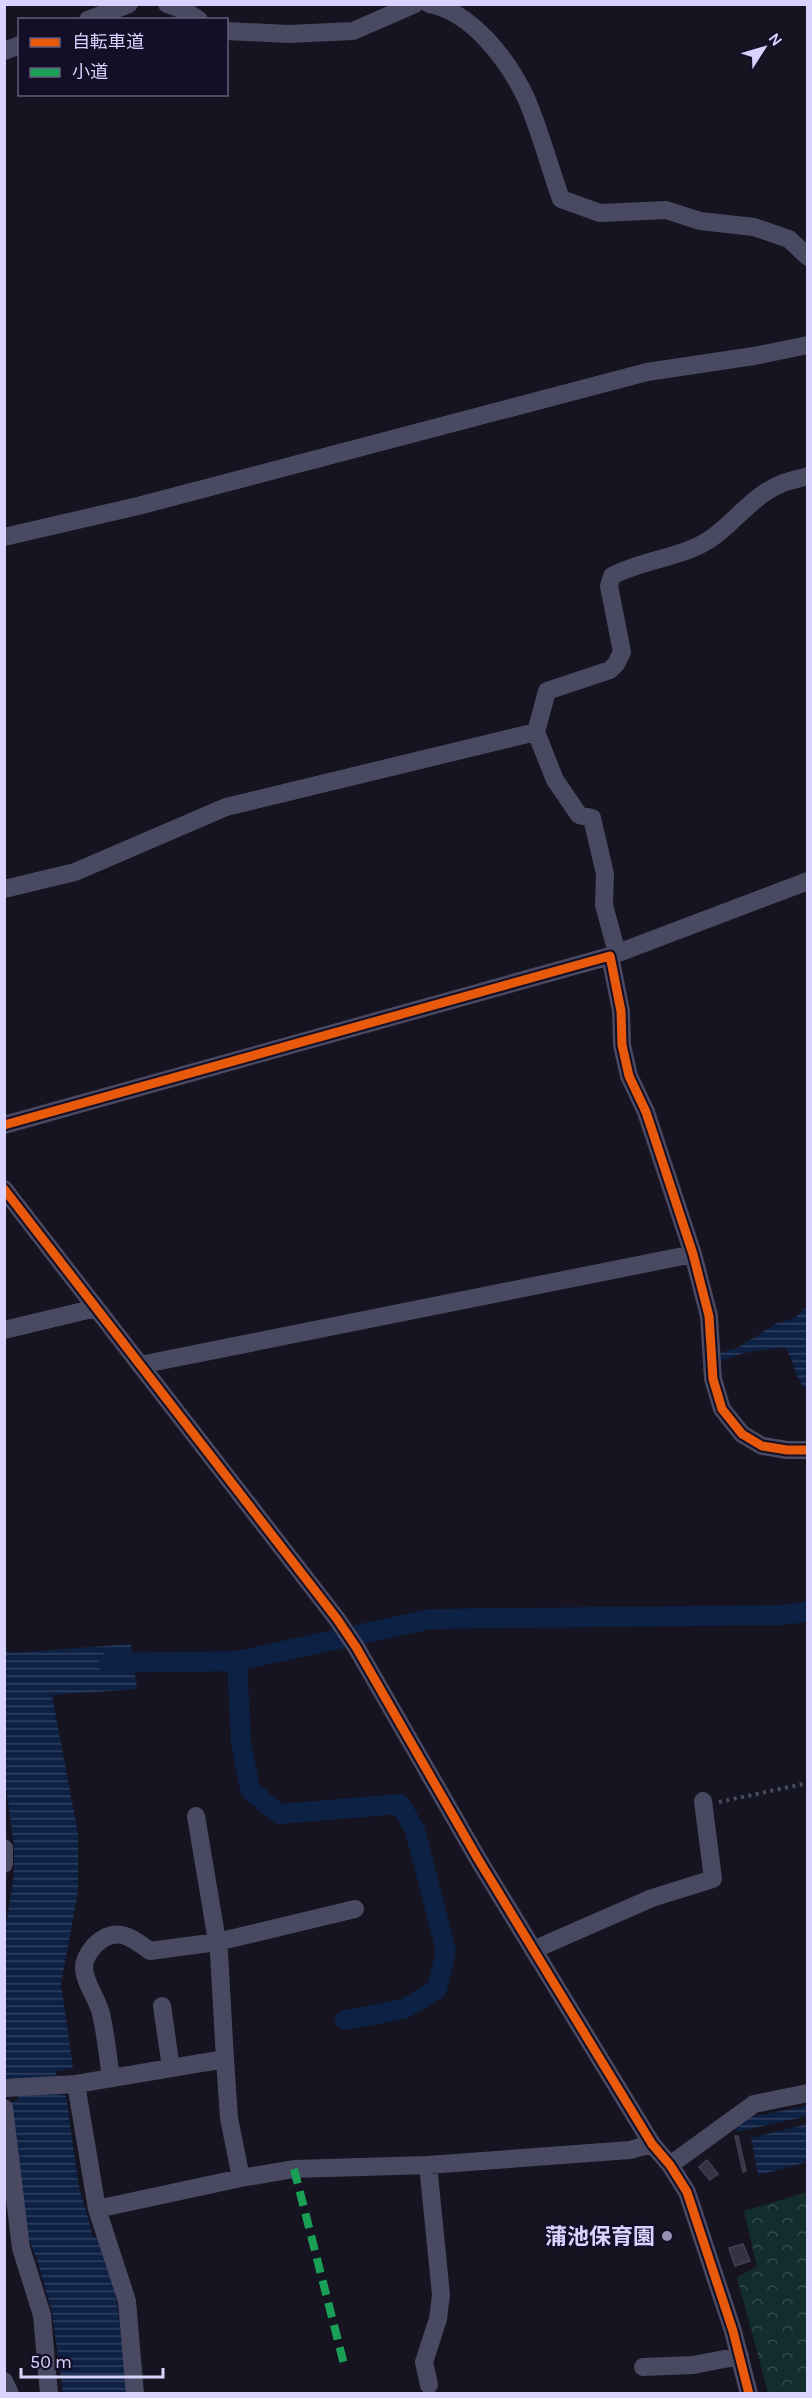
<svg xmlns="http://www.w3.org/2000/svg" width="812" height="2398" font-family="Karla,'Noto Sans JP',sans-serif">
<defs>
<pattern id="forest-crowns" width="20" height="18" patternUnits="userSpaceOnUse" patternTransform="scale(1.5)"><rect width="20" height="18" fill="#132c2d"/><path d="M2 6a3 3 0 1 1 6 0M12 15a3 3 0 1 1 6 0" fill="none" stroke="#354a4c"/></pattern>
<pattern id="water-rules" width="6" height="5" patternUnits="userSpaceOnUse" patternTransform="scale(1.5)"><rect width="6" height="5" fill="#0d2144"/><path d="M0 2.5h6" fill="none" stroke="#304060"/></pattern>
</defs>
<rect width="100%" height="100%" fill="#161421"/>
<path fill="url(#forest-crowns)" d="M807 2192V2393H768L737 2277 757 2267 744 2211Z"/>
<path fill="url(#water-rules)" d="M807 1308V1389C795 1380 794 1361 785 1347L744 1353 720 1361V1353L739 1347 777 1323 795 1318 804 1309Z
M131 1644 137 1689 52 1695 78 1834V1892L61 1984 73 2068 56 2071 59 2094 66 2096 79 2187 93 2236C116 2247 125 2366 126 2393H63L52 2313 38 2262 28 2237 10 2102 18 2100 14 2078H7L4 2076 5 1932 14 1874V1845L5 1780 4 1649 11 1653Z
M807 2106V2116L737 2132 736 2129 751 2117Z
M807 2124V2162L758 2175 751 2138Z"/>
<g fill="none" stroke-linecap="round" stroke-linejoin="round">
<path stroke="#0d2144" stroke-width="20" d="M237 1661 241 1741 250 1790 279 1814 400 1804 415 1830 446 1951 437 1989 404 2009 345 2020
M108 1663 237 1661 431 1619 780 1615 808 1612"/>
</g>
<path fill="#343243" stroke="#433f54" stroke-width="1.5" d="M735 2136H738L746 2171 743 2172Z
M707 2160 718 2174 710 2180 699 2167Z
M743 2244 750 2261 735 2266 729 2248Z"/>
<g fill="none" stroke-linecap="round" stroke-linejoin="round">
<path stroke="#44505f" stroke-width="4" stroke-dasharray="3 4.5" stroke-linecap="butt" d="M719 1802 808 1783"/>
<path stroke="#4a4962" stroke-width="18" d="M167 4 184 10 199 20
M429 4C472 12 508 60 526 98 540 130 549 166 561 199L600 213 666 210 700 221 754 227 789 239 808 257
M88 20 129 4
M226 31 289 34 353 31 415 4
M4 51 20 45
M4 537 138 506 647 372 754 356 808 345
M536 732 555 780 579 815 592 818 605 874 604 905 617 953
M4 889 75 872 226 807 536 732 547 691 610 670 616 664 622 652 609 586 612 576C640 561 672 559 700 545 730 530 749 497 781 484 789 480 799 479 808 476
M610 956 808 881
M4 1125 610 956 621 1011 622 1045 629 1076 646 1112 693 1254 709 1316 713 1379 722 1409 742 1434 762 1446 787 1450H808
M4 1189 337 1619 356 1647 478 1859 652 2144 670 2165 687 2192 733 2331 749 2394
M4 1330 96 1308
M140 1365 693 1254
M196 1816 219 1953 225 2059
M4 1848V1864
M533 1950 652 1898 713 1879 703 1801
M162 2006 171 2068
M111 2078C108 2057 106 2035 101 2014 98 1999 84 1983 84 1967 84 1959 89 1952 94 1946 114 1925 130 1936 150 1951L217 1942 355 1909
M4 2088 76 2084
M4 2108 21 2248 42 2315 49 2394
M428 2165 441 2295 438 2319 424 2362 429 2385
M670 2165 754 2104 808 2093
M97 2209 241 2178
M643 2367 693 2365 740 2356
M4 2381 10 2394
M135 2394 127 2301 97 2209 76 2084 225 2059 229 2118 241 2178 294 2169 428 2165 630 2150 652 2144"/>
<path stroke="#1a9f57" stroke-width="8" stroke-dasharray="15 8" stroke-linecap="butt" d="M294 2169 345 2368"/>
<g stroke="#130f26" stroke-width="13">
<path id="cycleway" d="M4 1125 610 956 621 1011 622 1045 629 1076 646 1112 693 1254 709 1316 713 1379 722 1409 742 1434 762 1446 787 1450H808
M4 1189 337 1619 356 1647 478 1859 652 2144 670 2165 687 2192 733 2331 749 2394"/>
</g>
<use href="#cycleway" stroke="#e8590c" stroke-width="9"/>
</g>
<circle fill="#9591b1" stroke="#130f26" stroke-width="2" cx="667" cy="2236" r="6"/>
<g text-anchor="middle" stroke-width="6" stroke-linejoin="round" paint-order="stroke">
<g font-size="22" font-weight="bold" fill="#d9d4ff" stroke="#130f26" text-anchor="end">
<text x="655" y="2244">蒲池保育園</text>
</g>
</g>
<rect width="812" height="2398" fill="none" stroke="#d9d4ff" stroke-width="12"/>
<rect x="18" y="18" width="210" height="78" fill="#130f26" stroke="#625e7d" stroke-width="1.5"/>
<rect x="30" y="38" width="30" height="9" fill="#e8590c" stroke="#625e7d" stroke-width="1.5"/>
<text x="72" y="48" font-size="18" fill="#d9d4ff">自転車道</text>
<rect x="30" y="68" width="30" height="9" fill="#1a9f57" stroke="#625e7d" stroke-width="1.5"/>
<text x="72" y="78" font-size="18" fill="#d9d4ff">小道</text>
<g transform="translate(764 48) rotate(53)" stroke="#130f26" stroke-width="4.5" paint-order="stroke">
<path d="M0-4.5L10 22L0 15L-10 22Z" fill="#d9d4ff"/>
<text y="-9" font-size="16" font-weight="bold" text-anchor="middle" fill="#d9d4ff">N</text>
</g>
<path d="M21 2368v9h142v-9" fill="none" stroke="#d9d4ff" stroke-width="3"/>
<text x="30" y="2368" font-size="18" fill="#d9d4ff" stroke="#130f26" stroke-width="4.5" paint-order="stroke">50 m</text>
</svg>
